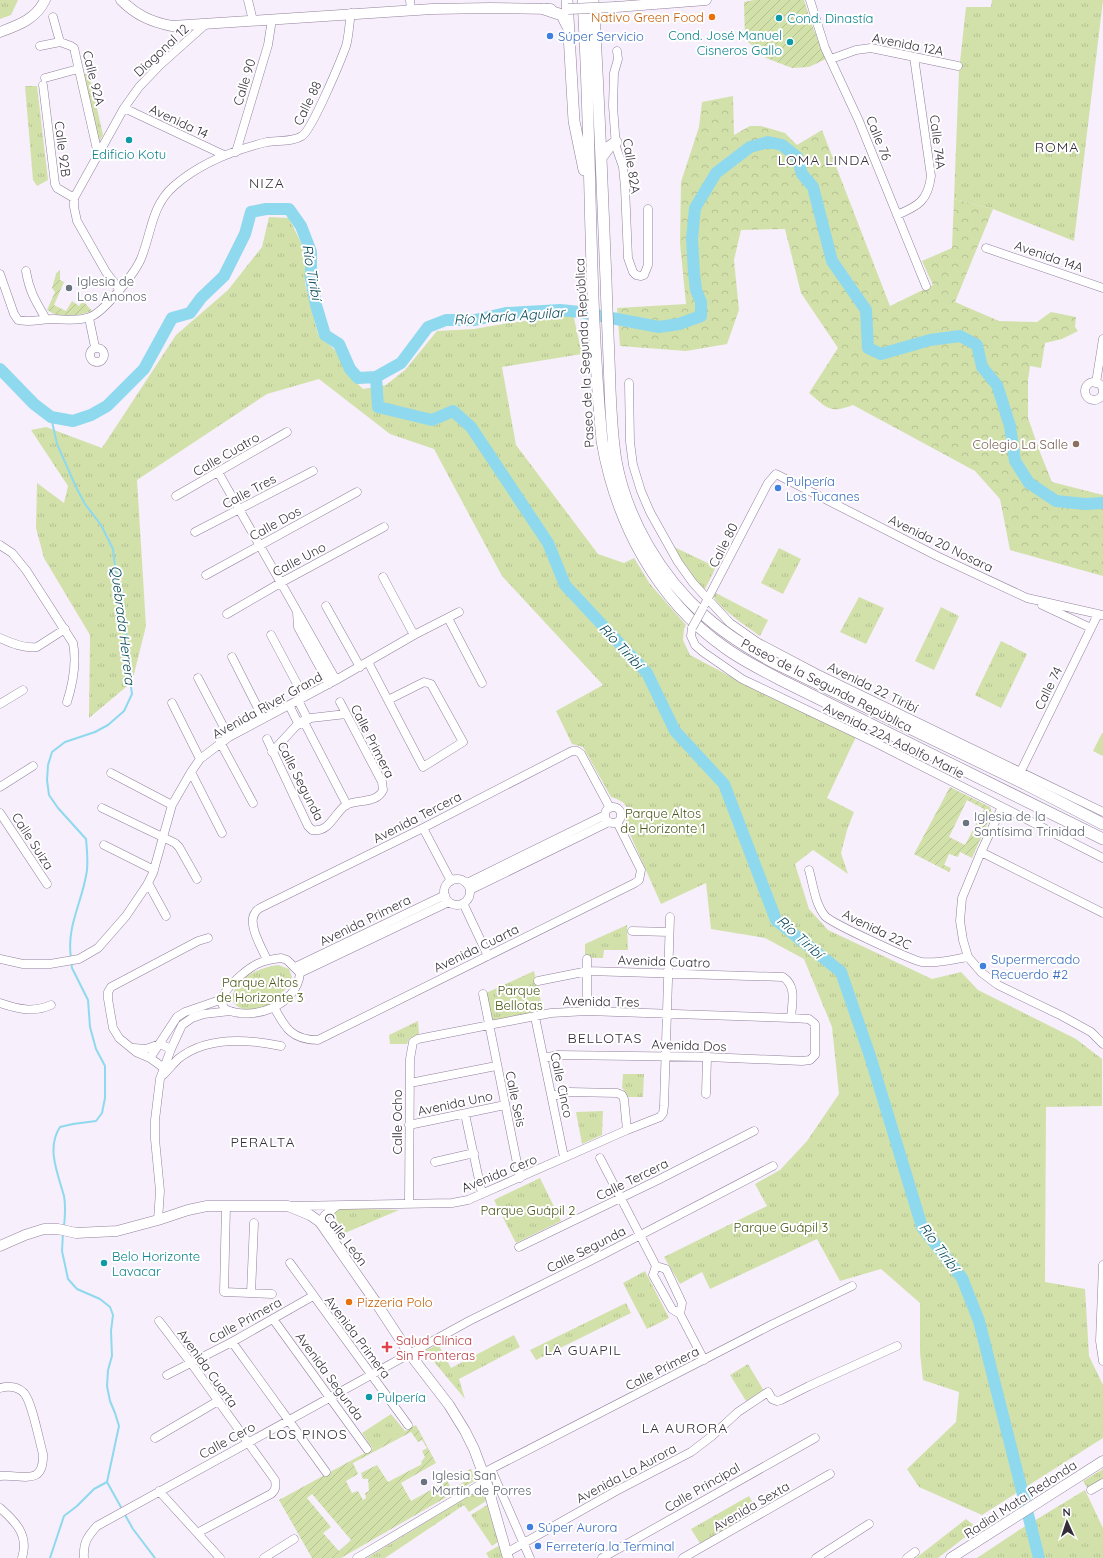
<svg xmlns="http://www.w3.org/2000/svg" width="1103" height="1558" font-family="Quicksand,sans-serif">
<defs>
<pattern id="grass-tufts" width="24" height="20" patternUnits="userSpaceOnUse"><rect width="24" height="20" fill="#d2e1aa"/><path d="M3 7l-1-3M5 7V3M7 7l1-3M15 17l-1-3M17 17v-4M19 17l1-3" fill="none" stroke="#b5c193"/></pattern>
<pattern id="forest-crowns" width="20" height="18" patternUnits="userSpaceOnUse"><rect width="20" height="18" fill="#d2e1aa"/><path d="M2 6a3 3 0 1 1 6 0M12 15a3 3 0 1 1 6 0" fill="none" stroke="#b5c193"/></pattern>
<pattern id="garden-furrows" width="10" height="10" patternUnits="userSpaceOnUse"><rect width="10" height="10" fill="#d2e1aa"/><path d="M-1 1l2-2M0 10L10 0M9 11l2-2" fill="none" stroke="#b5c193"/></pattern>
</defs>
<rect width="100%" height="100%" fill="#f7effc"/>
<path fill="url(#grass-tufts)" d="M0 0H18L11 15 0 19Z
M992 0H1103L1074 241 993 209 954 199 959 71 966 7H991Z
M89 73 103 135 99 142 84 74Z
M25 86H37L48 180 37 186 33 180Z
M269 217 289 218 305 251V283L318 334 336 351 348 374 363 389 386 385 405 370 437 331 474 329 509 323 573 314 582 354 502 367 516 445 598 554 624 563 634 558 650 584 686 625 684 629 683 640 690 655 756 690 856 737 827 798 854 812 847 830 841 853 848 874 813 850 795 864 809 909 828 930 932 979 961 972 978 990 1076 1039 1102 1059V1106L1046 1107 1045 1282 1085 1289 1089 1356 1103 1385V1438L982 1515 919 1487 907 1469 956 1422 959 1392 923 1380 920 1353V1303L881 1269 840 1281 817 1239 710 1289 702 1272 680 1284 664 1257 767 1206 755 1184 780 1170 807 1141 839 1094 832 1027 804 959 765 938 711 929 706 883 661 904 625 823C630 807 627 802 611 797L583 747 572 744 556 711 603 685 502 576 434 449 390 434 319 379 267 394 137 480 146 626 132 682 89 718 90 635 44 558 36 528 37 483 64 503 68 486 31 430 46 427 102 448 176 335 228 290 262 247Z
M672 546 716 567 704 591Z
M779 548 801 559 783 594 761 583Z
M714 592 768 620 760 636C749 628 717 607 713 595Z
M859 597 884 608 866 644 840 632Z
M941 607 959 616 934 670 915 661Z
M1001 641 1027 654 1001 708 975 695Z
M1102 733H1103V756L1093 751Z
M627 925 628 950H604L603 958H585V944Z
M278 965 289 969 292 977C282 997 274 1007 252 1010 246 1010 239 1009 235 1004 232 1002 233 998 233 995 236 977 262 967 278 965Z
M534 971 543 1010 492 1022 486 993Z
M418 1021 419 1034 409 1039 407 1044H390L389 1035Z
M623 1074H644L643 1097H627L625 1091 622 1088Z
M603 1111 602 1135 582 1144 576 1112Z
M540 1178 561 1221 516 1243 494 1200Z
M338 1208 399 1210 345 1233 332 1213Z
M645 1271 669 1318 647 1329 623 1283Z
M626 1303 631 1313 536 1360 530 1350Z
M514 1335 520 1347 459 1379 465 1399 425 1351 438 1344 451 1368Z
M748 1364 764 1391 746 1401 730 1375Z
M391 1414 405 1431 373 1449 362 1433Z
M1103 1469V1479L1088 1489 1083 1481Z
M482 1488 486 1501 469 1512 464 1505 385 1558H367Z
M1085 1490 1103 1528V1558H977L1019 1530Z
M749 1496 757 1510 701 1545 691 1529Z
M487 1505 498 1542 492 1546 471 1515Z
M966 1519 977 1528 938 1558H916Z
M500 1545 503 1558H489L486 1553Z"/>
<path fill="url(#forest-crowns)" d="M733 96 734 135 750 126H761L785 133 797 145 822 130 890 306 933 285 922 261 952 248 954 199 993 209 955 302 999 321 1037 322 1051 312 1076 317 1075 327 1078 331 1062 339 1045 343 1041 368 1030 366 1028 380V418L1041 455 1052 482 1103 495V576L1010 550 1000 499 975 471 853 405C829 414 827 408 809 393L838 348 801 293 785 229 741 230 734 260 739 310 727 344 686 351 620 346 617 308 686 304 680 243 681 182 699 127 702 102Z"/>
<path fill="url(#garden-furrows)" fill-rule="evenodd" d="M754 0H804L812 25 826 59 809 67 792 68 766 58 745 39 744 2Z
M60 270V280L64 282 54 305 66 311 72 301 79 306 83 301 92 311C76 316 62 320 47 310L55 292 52 288 56 274Z
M950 787 990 807 992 813 972 858 960 852 958 857 949 854 944 865 951 868 949 872 914 854ZM967 800 984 809 965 845 949 837Z
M416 1425 436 1463 401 1483 411 1501 447 1481 452 1489 471 1478 467 1471 471 1469 476 1480 341 1558H312L279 1500ZM411 1432 418 1442 422 1440 427 1448 422 1451 425 1457 421 1462 422 1464 388 1482 377 1465 361 1473 363 1479H368L369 1491 365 1493 366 1498 363 1500 358 1491 352 1493 346 1481 358 1474 353 1463ZM312 1494 351 1540 339 1551 323 1533 331 1527 307 1498Z"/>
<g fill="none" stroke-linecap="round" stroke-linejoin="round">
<path stroke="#8fd9ef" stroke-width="2" d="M51 417 57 444 76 487 85 504 101 525 113 549 115 566 127 638 129 673 132 694 124 711 108 725 95 732 65 742 52 752 48 765 47 780 49 795 58 808 86 839C87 849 88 860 87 870 83 901 66 926 71 958
M64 1227C65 1217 66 1206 64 1196 58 1174 46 1148 60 1127L73 1124 96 1121 102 1113 105 1098V1066L96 1049 90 1027 88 1000 72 968 71 962
M107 1482 122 1509
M124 1513 133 1529 155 1558
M50 1558 64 1516 77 1506 94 1489 107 1482 119 1426 115 1413 110 1401 107 1386 108 1370 112 1356 111 1331 113 1315 110 1307 100 1299 77 1289 68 1279 62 1251 63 1233"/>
<path stroke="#8fd9ef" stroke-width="12" d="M0 369 34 404 51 417 73 421 91 415 107 406 144 369 172 318 190 313 201 298 224 276 245 234 251 212 266 209H289L301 226 311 252V279L316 305 325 335 339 344 350 369 358 378 376 377 401 363 428 327 446 320H475L506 313 560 310 580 312 659 327 679 324 701 316V302L696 290 694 273 692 239 695 208 716 173 750 147 768 142 782 145 797 157 802 174 813 187 832 261 866 310 868 348 881 354 930 340 960 336 977 345 982 367 997 385 1010 426 1015 461 1029 483 1056 501 1085 504 1103 503
M376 377 378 407 432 420 453 411 471 427 548 543 565 585 647 673 675 731 724 784 776 920 841 972 870 1056 922 1227 962 1278 979 1321 1039 1558"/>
<g stroke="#92819d" stroke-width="9">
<path id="minor" d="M248 0 253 21
M410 0 411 10
M810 0 825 48 859 121 926 286
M53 17 60 42 71 46 74 48 98 154
M40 46 60 42
M617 51 618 59 614 73 613 106 616 147 623 167 625 187 628 258 633 272 636 275 641 276 644 275 648 265V209
M831 59 856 50 871 48 958 66
M45 78 78 69
M43 85 55 184 57 188 74 198
M124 108 224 155
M236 152 268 45 272 19
M897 215C918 206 928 201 931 176L914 57
M986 248 1103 288
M26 271C29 291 36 302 46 319
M0 274 14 314 18 320C29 323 42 319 54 319 65 320 79 321 90 317 104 312 137 271 142 256 152 230 152 205 174 186 200 163 234 150 267 142 278 140 293 142 302 136 312 130 341 60 346 46 349 36 349 24 351 13
M119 289 106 272 77 221 74 207V198L124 108 139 87 160 65 206 24
M89 318 95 347
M90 355a7 7 0 1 1 14 0a7 7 0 1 1-14 0Z
M1085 391a9 9 0 1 1 18 0a9 9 0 1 1-18 0Z
M629 383 630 442 633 465 641 491 650 512 678 562 693 583 730 623 757 642 816 673 1103 812
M1096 383 1103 339
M218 472 336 680
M176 496 287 432
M195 532 313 471
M0 545 12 553 26 570 73 643C77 663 73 683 67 702
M206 575 357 492
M383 577 414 635
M705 604 768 483 776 474 937 556 1027 598 1103 615
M1042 605 1091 628
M326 606 360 667
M297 612 298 627 329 684
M227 614 282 582 384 527
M448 618 482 683
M692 628 691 636 695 645 703 652 742 679 876 743 1103 858
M271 635 304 697
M0 638C11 643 25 649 37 647L65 629
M232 657 263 718
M368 662 423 767 463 742 431 684 424 682 388 700
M198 678 229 737
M298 700 306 716 304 722 347 805
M172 703 200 759
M0 704 23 690
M289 705 297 721 304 722
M267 739 308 826 312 830C330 833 334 813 346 805 357 799 377 804 383 790L382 782 340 702
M220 742 253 803
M272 752 296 726 311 718 346 714
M191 772 222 833
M111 773 172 805
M1020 773 1098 614
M0 787 33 766
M1002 807 981 852 962 898 960 921 963 940 968 957 982 973 998 985 1062 1016 1091 1032 1103 1044
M605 815a8 8 0 1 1 16 0a8 8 0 1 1-16 0Z
M102 808 175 843 179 847 197 879
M0 813 47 884
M423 828 451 881
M104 845 154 870
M981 852 1103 913
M809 870C813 884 815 904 825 916 831 923 911 960 922 962 937 964 954 959 968 957
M444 892a13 13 0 1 1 26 0a13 13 0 1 1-26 0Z
M148 883 166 916
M467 883 605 815
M470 890 609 822
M463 903 488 956
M632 931 669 932
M281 958 287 960 300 973C297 1006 252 1022 225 1009 223 1006 221 1004 222 1000 223 989 247 969 257 964 265 960 273 959 281 958Z
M0 959 23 964H50L79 959 98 948 126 916 147 885 153 873 172 805 191 772 200 759 229 737 336 680 414 635 459 612
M267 960C262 948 247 924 255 913 256 910 260 908 262 907L423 828 572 751H577L581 754 610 808
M295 967 445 895
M300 973 449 902
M538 981 588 971 783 977C797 986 792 1003 791 1018L809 1019 815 1024V1055L810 1060 802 1061 707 1057 558 1055 544 1058
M483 994 520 1178
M0 1003C18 1009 33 1013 51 1005
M274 1007C285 1028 292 1040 318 1040L635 883 639 880 641 870 617 822
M587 1011V959
M535 1017 564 1157
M134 1048 146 1049 160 1044 171 1049
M150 1058 177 1017 185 1012 217 1001 222 998
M164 1068 150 1058 136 1052 119 1038 113 1028 108 999V992L111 987 198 941 208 938
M163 1075C168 1070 173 1064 178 1059 206 1036 248 1039 281 1046
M410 1083 496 1066
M706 1094 707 1057
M552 1096 570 1092 617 1093 622 1095 624 1099 627 1130
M465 1114 482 1194
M409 1125 505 1105
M600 1158 656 1266 666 1269 682 1303 680 1314
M435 1162 474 1153
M409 1203 410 1059 413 1042 418 1039 551 1013 587 1011 791 1018
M226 1206 224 1292 272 1294
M292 1206 452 1203 468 1200 627 1130 660 1117 663 1113 664 1106 670 917
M158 1220 160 1191 155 1139V1120L160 1079 171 1049 182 1025 192 1018 204 1014 230 1011
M320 1222 325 1215 337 1206
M519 1247 658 1180 754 1131
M290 1263 408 1425
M1103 1265 1100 1341 1103 1361
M656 1266 653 1275 672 1309 680 1314 704 1360
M251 1293 254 1223
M273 1319 367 1449
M159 1321 191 1363 275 1480C276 1486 276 1490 271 1494L197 1533
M232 1342 326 1472
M167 1375 232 1342 313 1296
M0 1388C8 1386 17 1386 24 1393 32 1402 39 1440 43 1454 44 1487 22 1474 0 1476
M155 1438 218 1401
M491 1469 530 1558
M483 1473 773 1324 852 1286
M1091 1490 1103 1483
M159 1491 220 1558
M0 1508C16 1522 29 1535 22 1558
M506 1553 616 1491 691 1452 712 1436 738 1412 768 1392 772 1399 777 1401 781 1400 809 1386 897 1346
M84 1558C83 1543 87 1537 97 1526L469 1321 604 1254 773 1166
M264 1558 294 1539
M357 1558 486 1481
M602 1558 815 1438
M683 1558 830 1474
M816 1558 869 1524
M907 1558 915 1552"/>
</g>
<g stroke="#92819d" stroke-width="11">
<path id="major" d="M121 0C136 15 151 22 172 26L432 9 490 8 551 9
M616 7 706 0
M0 32C19 25 36 19 45 0
M0 1246 25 1235 44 1229H58L76 1233 117 1231 158 1220 188 1210 207 1206H288L310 1215 320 1222 375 1301 409 1353 449 1405 465 1431 474 1449 486 1481 508 1558
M951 1558 1103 1461"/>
</g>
<g stroke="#92819d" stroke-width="12">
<path id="highway" d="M567 0 574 121 584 170
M583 0C592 147 588 294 602 441 616 522 656 599 724 647 743 661 764 671 785 682L1103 839
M593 0C599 93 602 186 606 280 607 316 609 352 610 389 611 413 612 437 616 461 627 520 661 577 705 616 725 634 748 648 771 661L1025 784 1103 824
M544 9 562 15 567 25
M601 158 609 147 616 142"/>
</g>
<use href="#minor" stroke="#fff" stroke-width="8"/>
<use href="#major" stroke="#fff" stroke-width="10"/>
<use href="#highway" stroke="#fff" stroke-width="11"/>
<g stroke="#92819d" stroke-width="9" stroke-linecap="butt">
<path id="minor-bridge" d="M692 628 703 608"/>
</g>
<g stroke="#92819d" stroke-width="11" stroke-linecap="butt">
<path id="major-bridge" d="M568 9 616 7"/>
</g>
<use href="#minor-bridge" stroke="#fff" stroke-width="8"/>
<use href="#major-bridge" stroke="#fff" stroke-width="10"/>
</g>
<g fill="#e8710a" stroke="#fff" stroke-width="1.5">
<circle cx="712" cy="17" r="4"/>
<circle cx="349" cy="1302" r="4"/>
</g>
<g fill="#0f9aa8" stroke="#fff" stroke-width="1.5">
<circle cx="779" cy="18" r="4"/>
<circle cx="790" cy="42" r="4"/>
<circle cx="129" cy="140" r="4"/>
<circle cx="104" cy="1263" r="4"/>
<circle cx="369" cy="1397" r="4"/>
</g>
<g fill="#3f7fe0" stroke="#fff" stroke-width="1.5">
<circle cx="550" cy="36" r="4"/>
<circle cx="778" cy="488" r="4"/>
<circle cx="983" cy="966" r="4"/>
<circle cx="530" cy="1527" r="4"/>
<circle cx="538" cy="1546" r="4"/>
</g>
<g fill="#6b7280" stroke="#fff" stroke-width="1.5">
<circle cx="69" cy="288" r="4"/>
<circle cx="966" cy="823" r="4"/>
<circle cx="424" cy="1482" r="4"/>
</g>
<circle fill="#8d6e63" stroke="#fff" stroke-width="1.5" cx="1076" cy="444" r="4"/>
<path fill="#e0444e" stroke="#fff" stroke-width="1.5" d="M385 1341h4v4h4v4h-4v4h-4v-4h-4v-4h4z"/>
<g text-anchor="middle" stroke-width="4" stroke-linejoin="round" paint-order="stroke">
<g font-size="13" fill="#c56008" stroke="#fff" text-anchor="end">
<text x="704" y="22">Nativo Green Food</text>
<text x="357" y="1307" text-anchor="start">Pizzeria Polo</text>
</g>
<g font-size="13" fill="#0d838f" stroke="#fff" text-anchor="start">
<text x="787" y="23">Cond. Dinastía</text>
<text x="782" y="40" text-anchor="end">Cond. José Manuel<tspan x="782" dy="15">Cisneros Gallo</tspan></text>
<text x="129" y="159" text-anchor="middle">Edificio Kotu</text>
<text x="112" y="1261">Belo Horizonte<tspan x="112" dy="15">Lavacar</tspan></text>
<text x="377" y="1402">Pulpería</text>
</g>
<g font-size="13" fill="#366cbe" stroke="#fff" text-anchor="start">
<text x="558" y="41">Súper Servicio</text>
<text x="786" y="486">Pulpería<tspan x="786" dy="15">Los Tucanes</tspan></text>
<text x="991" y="964">Supermercado<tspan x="991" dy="15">Recuerdo #2</tspan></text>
<text x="538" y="1532">Súper Aurora</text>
<text x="546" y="1551">Ferretería la Terminal</text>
</g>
<g font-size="13" fill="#352e3a" stroke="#fff">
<text transform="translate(908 44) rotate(11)" y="5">Avenida 12A</text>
<text transform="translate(161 50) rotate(-43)" y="5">Diagonal 12</text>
<text transform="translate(94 78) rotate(76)" y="5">Calle 92A</text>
<text transform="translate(244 82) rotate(-73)" y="5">Calle 90</text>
<text transform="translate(307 103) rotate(-64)" y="5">Calle 88</text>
<text transform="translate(179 121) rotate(25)" y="5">Avenida 14</text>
<text transform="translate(879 138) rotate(68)" y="5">Calle 76</text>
<text transform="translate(938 142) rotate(83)" y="5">Calle 74A</text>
<text transform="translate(63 149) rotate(83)" y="5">Calle 92B</text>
<text transform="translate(632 166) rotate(81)" y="5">Calle 82A</text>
<text transform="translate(1049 256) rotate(19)" y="5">Avenida 14A</text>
<text transform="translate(584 353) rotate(-93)" y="5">Paseo de la Segunda República</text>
<text transform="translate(226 454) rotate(-30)" y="5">Calle Cuatro</text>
<text transform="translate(249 491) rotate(-28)" y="5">Calle Tres</text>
<text transform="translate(275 523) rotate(-29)" y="5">Calle Dos</text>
<text transform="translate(941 543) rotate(26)" y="5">Avenida 20 Nosara</text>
<text transform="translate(723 545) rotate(-63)" y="5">Calle 80</text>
<text transform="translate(299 559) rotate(-28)" y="5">Calle Uno</text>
<text transform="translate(827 685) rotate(27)" y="5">Paseo de la Segunda República</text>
<text transform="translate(873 687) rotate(26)" y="5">Avenida 22 Tiribí</text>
<text transform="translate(1048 688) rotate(-64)" y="5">Calle 74</text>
<text transform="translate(267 705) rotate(-29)" y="5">Avenida River Grand</text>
<text transform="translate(894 740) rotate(26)" y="5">Avenida 22A Adolfo Marie</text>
<text transform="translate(373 741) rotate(63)" y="5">Calle Primera</text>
<text transform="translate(301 781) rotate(63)" y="5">Calle Segunda</text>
<text transform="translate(417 817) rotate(-27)" y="5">Avenida Tercera</text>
<text transform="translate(33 841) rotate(57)" y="5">Calle Suiza</text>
<text transform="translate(365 920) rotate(-26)" y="5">Avenida Primera</text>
<text transform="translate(877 929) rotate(26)" y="5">Avenida 22C</text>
<text transform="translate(476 948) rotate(-26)" y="5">Avenida Cuarta</text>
<text transform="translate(664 961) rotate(2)" y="5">Avenida Cuatro</text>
<text transform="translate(601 1001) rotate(1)" y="5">Avenida Tres</text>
<text transform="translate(689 1045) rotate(2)" y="5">Avenida Dos</text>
<text transform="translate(562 1085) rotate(78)" y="5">Calle Cinco</text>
<text transform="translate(516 1099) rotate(78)" y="5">Calle Seis</text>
<text transform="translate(455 1103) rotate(-12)" y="5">Avenida Uno</text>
<text transform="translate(397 1122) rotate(-90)" y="5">Calle Ocho</text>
<text transform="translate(499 1173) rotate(-22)" y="5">Avenida Cero</text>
<text transform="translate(632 1179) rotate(-26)" y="5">Calle Tercera</text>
<text transform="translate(346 1239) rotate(53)" y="5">Calle León</text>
<text transform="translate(586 1249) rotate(-27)" y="5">Calle Segunda</text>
<text transform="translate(245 1320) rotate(-29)" y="5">Calle Primera</text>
<text transform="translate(358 1337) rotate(53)" y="5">Avenida Primera</text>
<text transform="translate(208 1368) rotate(54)" y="5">Avenida Cuarta</text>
<text transform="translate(662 1368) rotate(-27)" y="5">Calle Primera</text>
<text transform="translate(330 1376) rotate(54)" y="5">Avenida Segunda</text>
<text transform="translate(227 1440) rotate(-29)" y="5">Calle Cero</text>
<text transform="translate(626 1473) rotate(-28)" y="5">Avenida La Aurora</text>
<text transform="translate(702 1487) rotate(-30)" y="5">Calle Principal</text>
<text transform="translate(1020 1499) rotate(-33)" y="5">Radial Mata Redonda</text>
<text transform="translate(751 1506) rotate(-30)" y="5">Avenida Sexta</text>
</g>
<g font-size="13" fill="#5b616d" stroke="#fff" text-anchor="start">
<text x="77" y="286">Iglesia de<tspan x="77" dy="15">Los Anonos</tspan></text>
<text x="974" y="821">Iglesia de la<tspan x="974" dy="15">Santísima Trinidad</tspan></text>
<text x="432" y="1480">Iglesia San<tspan x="432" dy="15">Martín de Porres</tspan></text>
</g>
<g font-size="13" fill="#785e54" stroke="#fff" text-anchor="end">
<text x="1068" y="449">Colegio La Salle</text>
</g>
<g font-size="13" fill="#495617" stroke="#fff">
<text x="663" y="818">Parque Altos<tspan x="663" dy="15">de Horizonte 1</tspan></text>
<text x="260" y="987">Parque Altos<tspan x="260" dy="15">de Horizonte 3</tspan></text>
<text x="519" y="995">Parque<tspan x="519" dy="15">Bellotas</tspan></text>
<text x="528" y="1215">Parque Guápil 2</text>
<text x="781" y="1232">Parque Guápil 3</text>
</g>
<g font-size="13" fill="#be3a42" stroke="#fff" text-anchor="start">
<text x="396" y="1345">Salud Clínica<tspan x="396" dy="15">Sin Fronteras</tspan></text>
</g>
<g font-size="14" letter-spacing="1" fill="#352e3a" stroke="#fff">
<text x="1057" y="152">ROMA</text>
<text x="824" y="165">LOMA LINDA</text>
<text x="267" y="188">NIZA</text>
<text x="605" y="1043">BELLOTAS</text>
<text x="263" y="1147">PERALTA</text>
<text x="583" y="1355">LA GUAPIL</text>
<text x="685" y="1433">LA AURORA</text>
<text x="308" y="1439">LOS PINOS</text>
</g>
<g font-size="14" font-style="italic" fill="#084a5a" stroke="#fff">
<text transform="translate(312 272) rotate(80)" y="5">Río Tiribí</text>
<text transform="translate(509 316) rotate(-4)" y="5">Río María Aguilar</text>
<text transform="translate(123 625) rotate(83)" y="5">Quebrada Herrera</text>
<text transform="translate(621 646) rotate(47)" y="5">Río Tiribí</text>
<text transform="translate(800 937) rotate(42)" y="5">Río Tiribí</text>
<text transform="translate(939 1247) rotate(54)" y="5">Río Tiribí</text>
</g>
</g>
<g transform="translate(1067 1522) rotate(357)" stroke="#ffffff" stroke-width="3" paint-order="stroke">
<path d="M0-3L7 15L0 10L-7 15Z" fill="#352e3a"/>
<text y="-6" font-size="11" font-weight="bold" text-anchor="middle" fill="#352e3a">N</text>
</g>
</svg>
